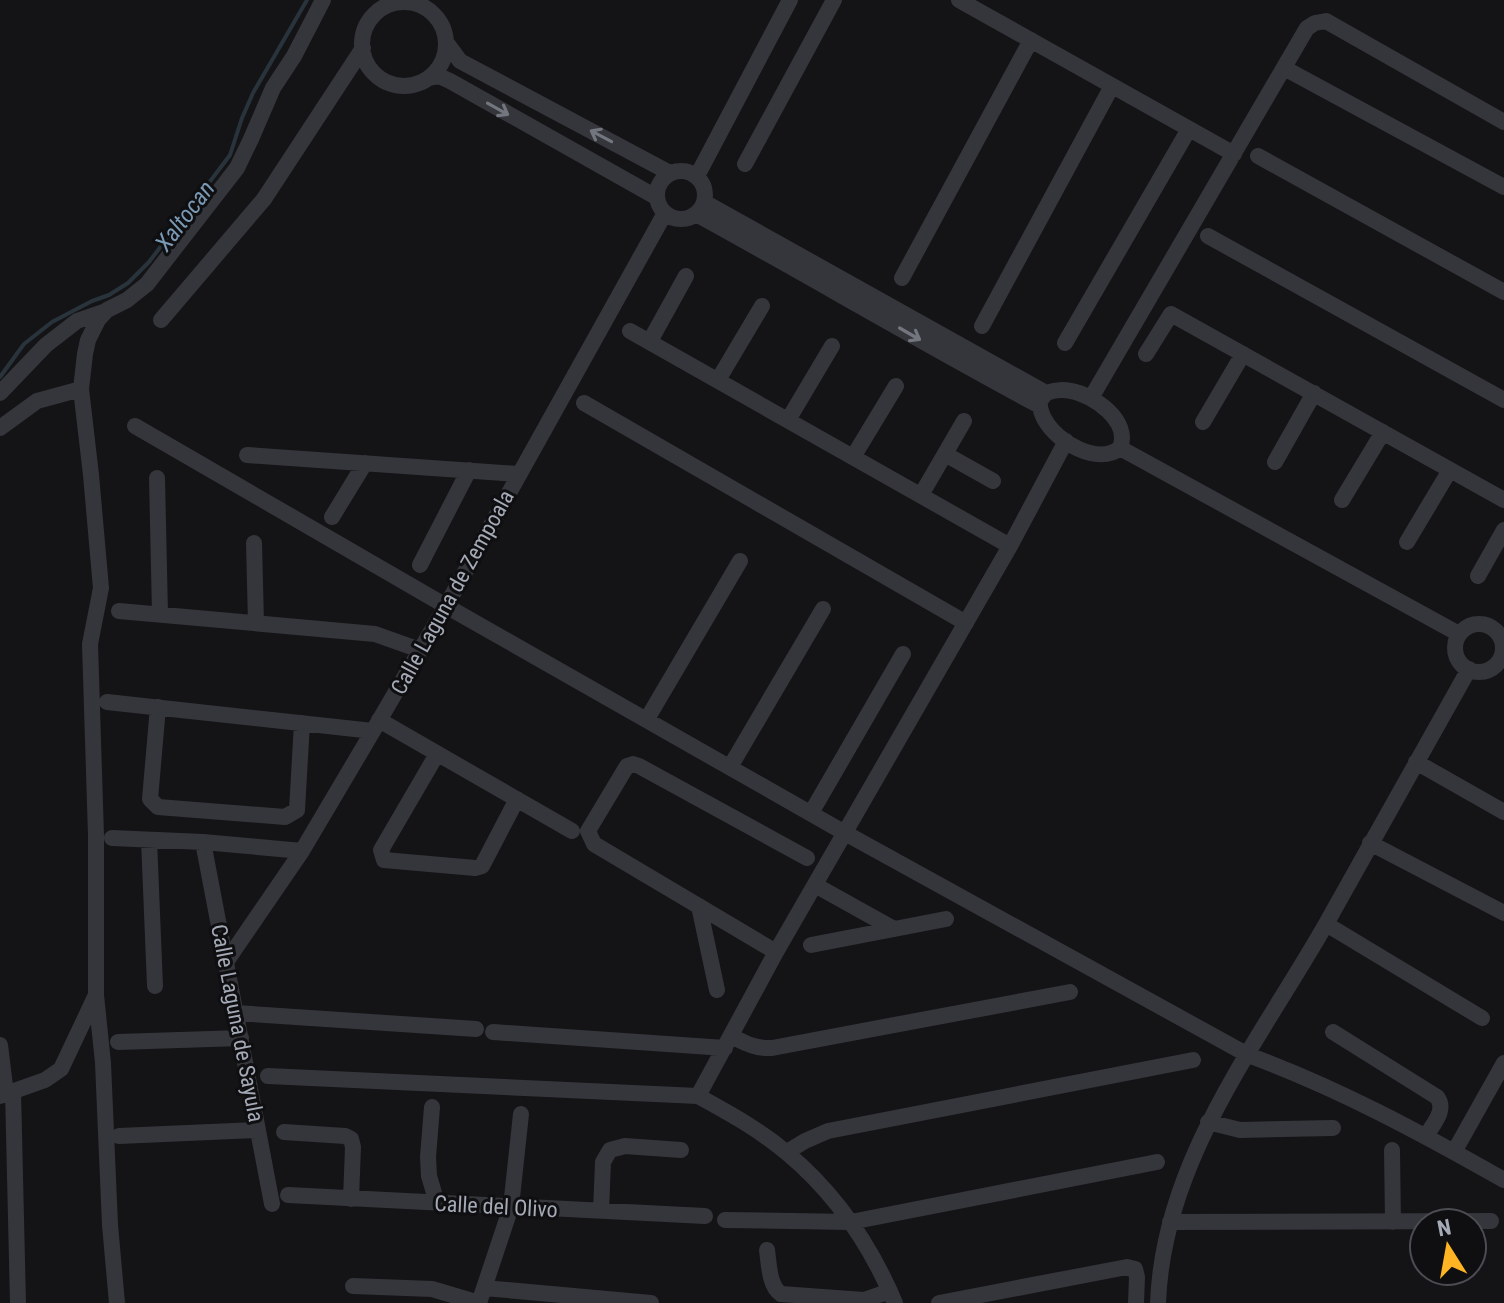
<svg xmlns="http://www.w3.org/2000/svg" width="1504" height="1303" font-family="'Roboto Condensed',sans-serif">
<rect width="100%" height="100%" fill="#141416"/>
<g fill="none" stroke-linecap="round" stroke-linejoin="round">
<path stroke="#29333b" stroke-width="4" d="M0 377 24 344 52 322 92 301 109 295 128 283 149 262 230 155 242 118 253 93 307 0"/>
<path stroke="#35363b" stroke-width="16" d="M959 0 1234 154
M362 44a42 42 0 1 1 84 0a42 42 0 1 1-84 0Z
M446 42 460 61 670 173
M1284 68 1504 187
M429 78 439 76 450 81 656 197
M1258 156 1504 292
M745 164 834 0
M657 195a24 24 0 1 1 48 0a24 24 0 1 1-48 0Z
M697 176 790 0
M704 202 1046 393C1054 390 1062 389 1071 391 1094 395 1131 421 1120 448 1098 466 1057 442 1045 420 1041 414 1040 408 1039 402L1046 393
M696 214C811 277 924 344 1040 406
M1208 236 1504 400
M902 278 1031 40
M161 320 264 199 363 48
M982 326 1112 86
M630 331 1010 546
M650 341 686 276
M1065 343 1189 129
M1146 354 1171 314 1504 500
M718 380 762 306
M0 393 46 345 77 321 106 311
M1091 398 1307 28 1315 23 1326 21 1504 122
M584 403 966 623
M788 420 832 346
M1203 422 1243 354
M135 426 446 606 845 833 1248 1055C1338 1088 1421 1133 1504 1180
M0 428 37 401 81 389
M1120 448 1459 634
M945 454 993 481
M247 455 518 474
M853 457 896 386
M1275 462 1314 393
M157 478 160 614
M921 495 964 421
M1342 500 1383 432
M332 517 365 463
M1407 542 1450 470
M254 543 256 623
M420 565 469 470
M1478 576 1504 530
M119 611 375 634 420 650
M1455 648a24 24 0 1 1 48 0a24 24 0 1 1-48 0Z
M107 702 373 731
M158 707 150 799 158 807 285 817 297 810 302 723
M647 719 740 561
M379 720 572 831
M437 754 381 850 384 860 475 868 482 866 517 799
M1416 762 1504 812
M730 767 823 609
M811 813 903 654
M112 838 203 842 302 851
M149 840 155 986
M203 842 272 1204
M1370 843 1504 913
M815 885 894 929
M699 906 717 990
M1326 924 1482 1018
M811 945 946 919
M776 952 594 844 588 831 627 766 633 764 639 766 807 858
M226 962 302 851 373 731 446 606 665 213
M236 1013 476 1029
M493 1032 725 1048
M1333 1032 1437 1097C1447 1110 1433 1124 1426 1136
M731 1036C745 1043 756 1049 772 1048L1070 992
M118 1042 241 1038
M0 1045 6 1094
M268 1076 698 1096C729 1113 760 1130 787 1153 835 1193 871 1246 895 1303
M13 1091 18 1303
M0 1096 45 1080 61 1069 95 997
M698 1096 776 952 1010 546 1066 441
M432 1107 428 1157 429 1176 437 1203
M1208 1122 1240 1130 1333 1128
M284 1132 345 1136 351 1139 353 1147 351 1199
M119 1136 258 1130
M1392 1150 1393 1222
M787 1152 805 1141 828 1131 1193 1060
M1454 1152 1504 1063
M288 1195 705 1216
M601 1211 603 1162 610 1150 625 1146 681 1150
M725 1220 851 1222 1157 1162
M1170 1222 1491 1221
M767 1250C769 1264 769 1286 781 1294L864 1300 890 1291
M353 1286 432 1289 479 1303
M484 1288 651 1303
M117 1303 110 1225 103 1063 96 995V836L90 644 101 588 91 475 81 389 85 354 88 340 98 320 107 310 127 300 147 284 237 168 251 139 273 88 294 56 323 0
M479 1303 511 1207 521 1114
M939 1303 1127 1267 1135 1269 1137 1277 1136 1303
M1158 1303C1163 1161 1258 1043 1326 924 1374 839 1421 754 1469 669"/>
</g>
<defs><path id="oneway-shaft" d="M-6 0H5M1.5-3L5.5 0L1.5 3" fill="none" stroke-width="1.6" stroke-linecap="round" stroke-linejoin="round" transform="scale(2)"/></defs>
<g stroke="#73767f">
<use href="#oneway-shaft" transform="translate(498 109) rotate(29)"/>
<use href="#oneway-shaft" transform="translate(601 136) rotate(-152)"/>
<use href="#oneway-shaft" transform="translate(910 334) rotate(30)"/>
</g>
<g text-anchor="middle" stroke-width="6" stroke-linejoin="round" paint-order="stroke">
<g font-size="22" fill="#a5aab7" stroke="#0f0f11">
<text transform="translate(452 592) rotate(-61)" y="8">Calle Laguna de Zempoala</text>
<text transform="translate(238 1023) rotate(79)" y="8">Calle Laguna de Sayula</text>
<text transform="translate(496 1206) rotate(3)" y="8">Calle del Olivo</text>
</g>
<g font-size="24" font-style="italic" fill="#7999b5" stroke="#0f0f11">
<text transform="translate(185 216) rotate(-53)" y="8">Xaltocan</text>
</g>
</g>
<g transform="translate(1448 1247) rotate(349)"><circle r="38" fill="#0f0f11" stroke="#4b4d53" stroke-width="2"/>
<path d="M0-6L14 30L0 20L-14 30Z" fill="#ffb523"/>
<text y="-12" font-size="22" font-weight="bold" text-anchor="middle" fill="#a5aab7">N</text>
</g>
</svg>
